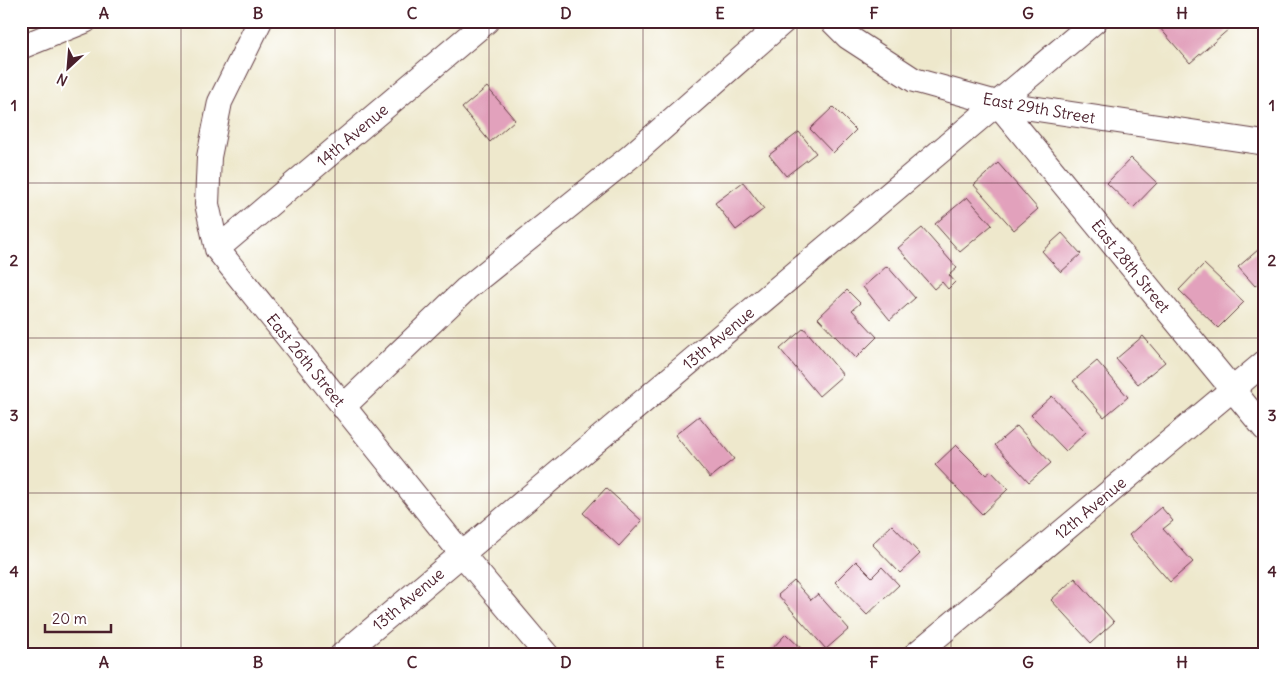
<svg xmlns="http://www.w3.org/2000/svg" width="1286" height="676" font-family="Delius,sans-serif">
<rect width="100%" height="100%" fill="#fff"/>
<filter id="ink" filterUnits="userSpaceOnUse"><feTurbulence type="fractalNoise" baseFrequency=".02" numOctaves="2"/><feDisplacementMap in="SourceGraphic" scale="10" xChannelSelector="R" yChannelSelector="G"/><feConvolveMatrix kernelMatrix="1 2 1 2 8 2 1 2 1" color-interpolation-filters="sRGB"/></filter>
<filter id="wash" filterUnits="userSpaceOnUse"><feTurbulence type="fractalNoise" baseFrequency=".0096" numOctaves="4" result="noise"/><feDisplacementMap in="SourceGraphic" scale="20" xChannelSelector="R" yChannelSelector="G"/><feGaussianBlur stdDeviation="1.12" result="paint"/><feColorMatrix in="noise" values="0 0 0 0 0 0 0 0 0 0 0 0 0 0 0 0 0 1.4 0 .05"/><feComposite in="paint" operator="in"/></filter>
<g filter="url(#wash)">
<rect width="100%" height="100%" fill="#eee8cc"/>
<g id="blocks">
<path fill="#e2a1bc" d="M1166 21H1238L1190 63 1159 27Z
M487 87 515 120 490 142 462 108Z
M833 107 856 130 833 153 810 129Z
M799 132 816 153 786 176 769 155Z
M1131 158 1157 183 1133 208 1107 183Z
M998 163 1038 209 1014 230 974 185Z
M743 182 764 209 736 230 715 203Z
M967 197 992 225 960 252 935 224Z
M922 228 957 268 949 275 955 282 948 289 942 282 934 289 898 248Z
M1062 233 1081 254 1061 272 1042 251Z
M1265 244V278L1255 286 1238 267Z
M1204 264 1244 302 1218 328 1179 290Z
M887 266 915 298 890 320 863 287Z
M847 290 860 303 852 310 877 337 856 358 818 318Z
M804 328 843 375 819 396 780 349Z
M1143 336 1165 362 1138 384 1116 359Z
M1097 361 1128 397 1104 417 1073 381Z
M1052 396 1086 432 1066 451 1031 415Z
M699 416 734 459 710 478 675 435Z
M1017 426 1051 463 1029 482 995 445Z
M956 445 986 475 991 471 1008 489 982 514 935 465Z
M606 488 642 521 619 546 583 513Z
M1161 507 1173 521 1163 529 1193 562 1170 582 1129 535Z
M892 525 920 554 900 573 872 544Z
M856 561 872 577 882 567 899 585 867 615 835 582Z
M1075 578 1114 622 1091 643 1051 600Z
M794 581 811 600 818 594 849 629 826 649 778 595Z
M786 634 808 655H766Z"/>
</g>
</g>
<g filter="url(#ink)">
<use href="#blocks" fill-opacity="0" stroke="#633d43" stroke-width="1"/>
<g fill="none" stroke-linecap="round" stroke-linejoin="round">
<g stroke="#633d43" stroke-width="26">
<path id="minor" d="M260 21 220 102 209 157 207 204 217 249 462 554 547 655
M832 21 848 37 914 80 997 103 1265 143
M21 47 85 21
M997 103 1265 429
M217 249 487 21
M343 407 466 289 631 156 784 21
M342 655 1095 21
M915 655 1265 362"/>
</g>
<use href="#minor" stroke="#fff" stroke-width="24"/>
</g>
</g>
<path fill="none" stroke="#4a1f2b" stroke-width="1" stroke-opacity="0.55" d="M181 21V655M335 21V655M489 21V655M643 21V655M797 21V655M951 21V655M1105 21V655M21 183H1265M21 338H1265M21 493H1265"/>
<g text-anchor="middle" stroke-width="4" stroke-linejoin="round" paint-order="stroke">
<g font-size="16" fill="#4a1f2b" stroke="#fff">
<text transform="translate(1039 108) rotate(10)" y="6">East 29th Street</text>
<text transform="translate(352 135) rotate(-40)" y="6">14th Avenue</text>
<text transform="translate(1131 266) rotate(51)" y="6">East 28th Street</text>
<text transform="translate(718 338) rotate(-40)" y="6">13th Avenue</text>
<text transform="translate(306 360) rotate(51)" y="6">East 26th Street</text>
<text transform="translate(1090 508) rotate(-40)" y="6">12th Avenue</text>
<text transform="translate(408 599) rotate(-40)" y="6">13th Avenue</text>
</g>
</g>
<rect width="1286" height="676" fill="none" stroke="#fff" stroke-width="55"/>
<g transform="translate(68 68) rotate(206)" stroke="#ffffff" stroke-width="4" paint-order="stroke">
<path d="M0-4L9 19L0 12L-9 19Z" fill="#4a1f2b"/>
<text y="-8" font-size="14" font-weight="bold" text-anchor="middle" fill="#4a1f2b">N</text>
</g>
<path d="M45 624v8h66v-8" fill="none" stroke="#4a1f2b" stroke-width="2.5"/>
<text x="52" y="624" font-size="15" fill="#4a1f2b" stroke="#ffffff" stroke-width="4" paint-order="stroke">20 m</text>
<rect x="28" y="28" width="1230" height="620" fill="none" stroke="#4a1f2b" stroke-width="2"/>
<g font-size="16" text-anchor="middle" font-weight="bold" fill="#4a1f2b">
<text x="104" y="19">A</text>
<text x="258" y="19">B</text>
<text x="412" y="19">C</text>
<text x="566" y="19">D</text>
<text x="720" y="19">E</text>
<text x="874" y="19">F</text>
<text x="1028" y="19">G</text>
<text x="1182" y="19">H</text>
<text x="14" y="111">1</text>
<text x="1272" y="111">1</text>
<text x="14" y="266">2</text>
<text x="1272" y="266">2</text>
<text x="14" y="421">3</text>
<text x="1272" y="421">3</text>
<text x="14" y="577">4</text>
<text x="1272" y="577">4</text>
<text x="104" y="668">A</text>
<text x="258" y="668">B</text>
<text x="412" y="668">C</text>
<text x="566" y="668">D</text>
<text x="720" y="668">E</text>
<text x="874" y="668">F</text>
<text x="1028" y="668">G</text>
<text x="1182" y="668">H</text>
</g>
</svg>
